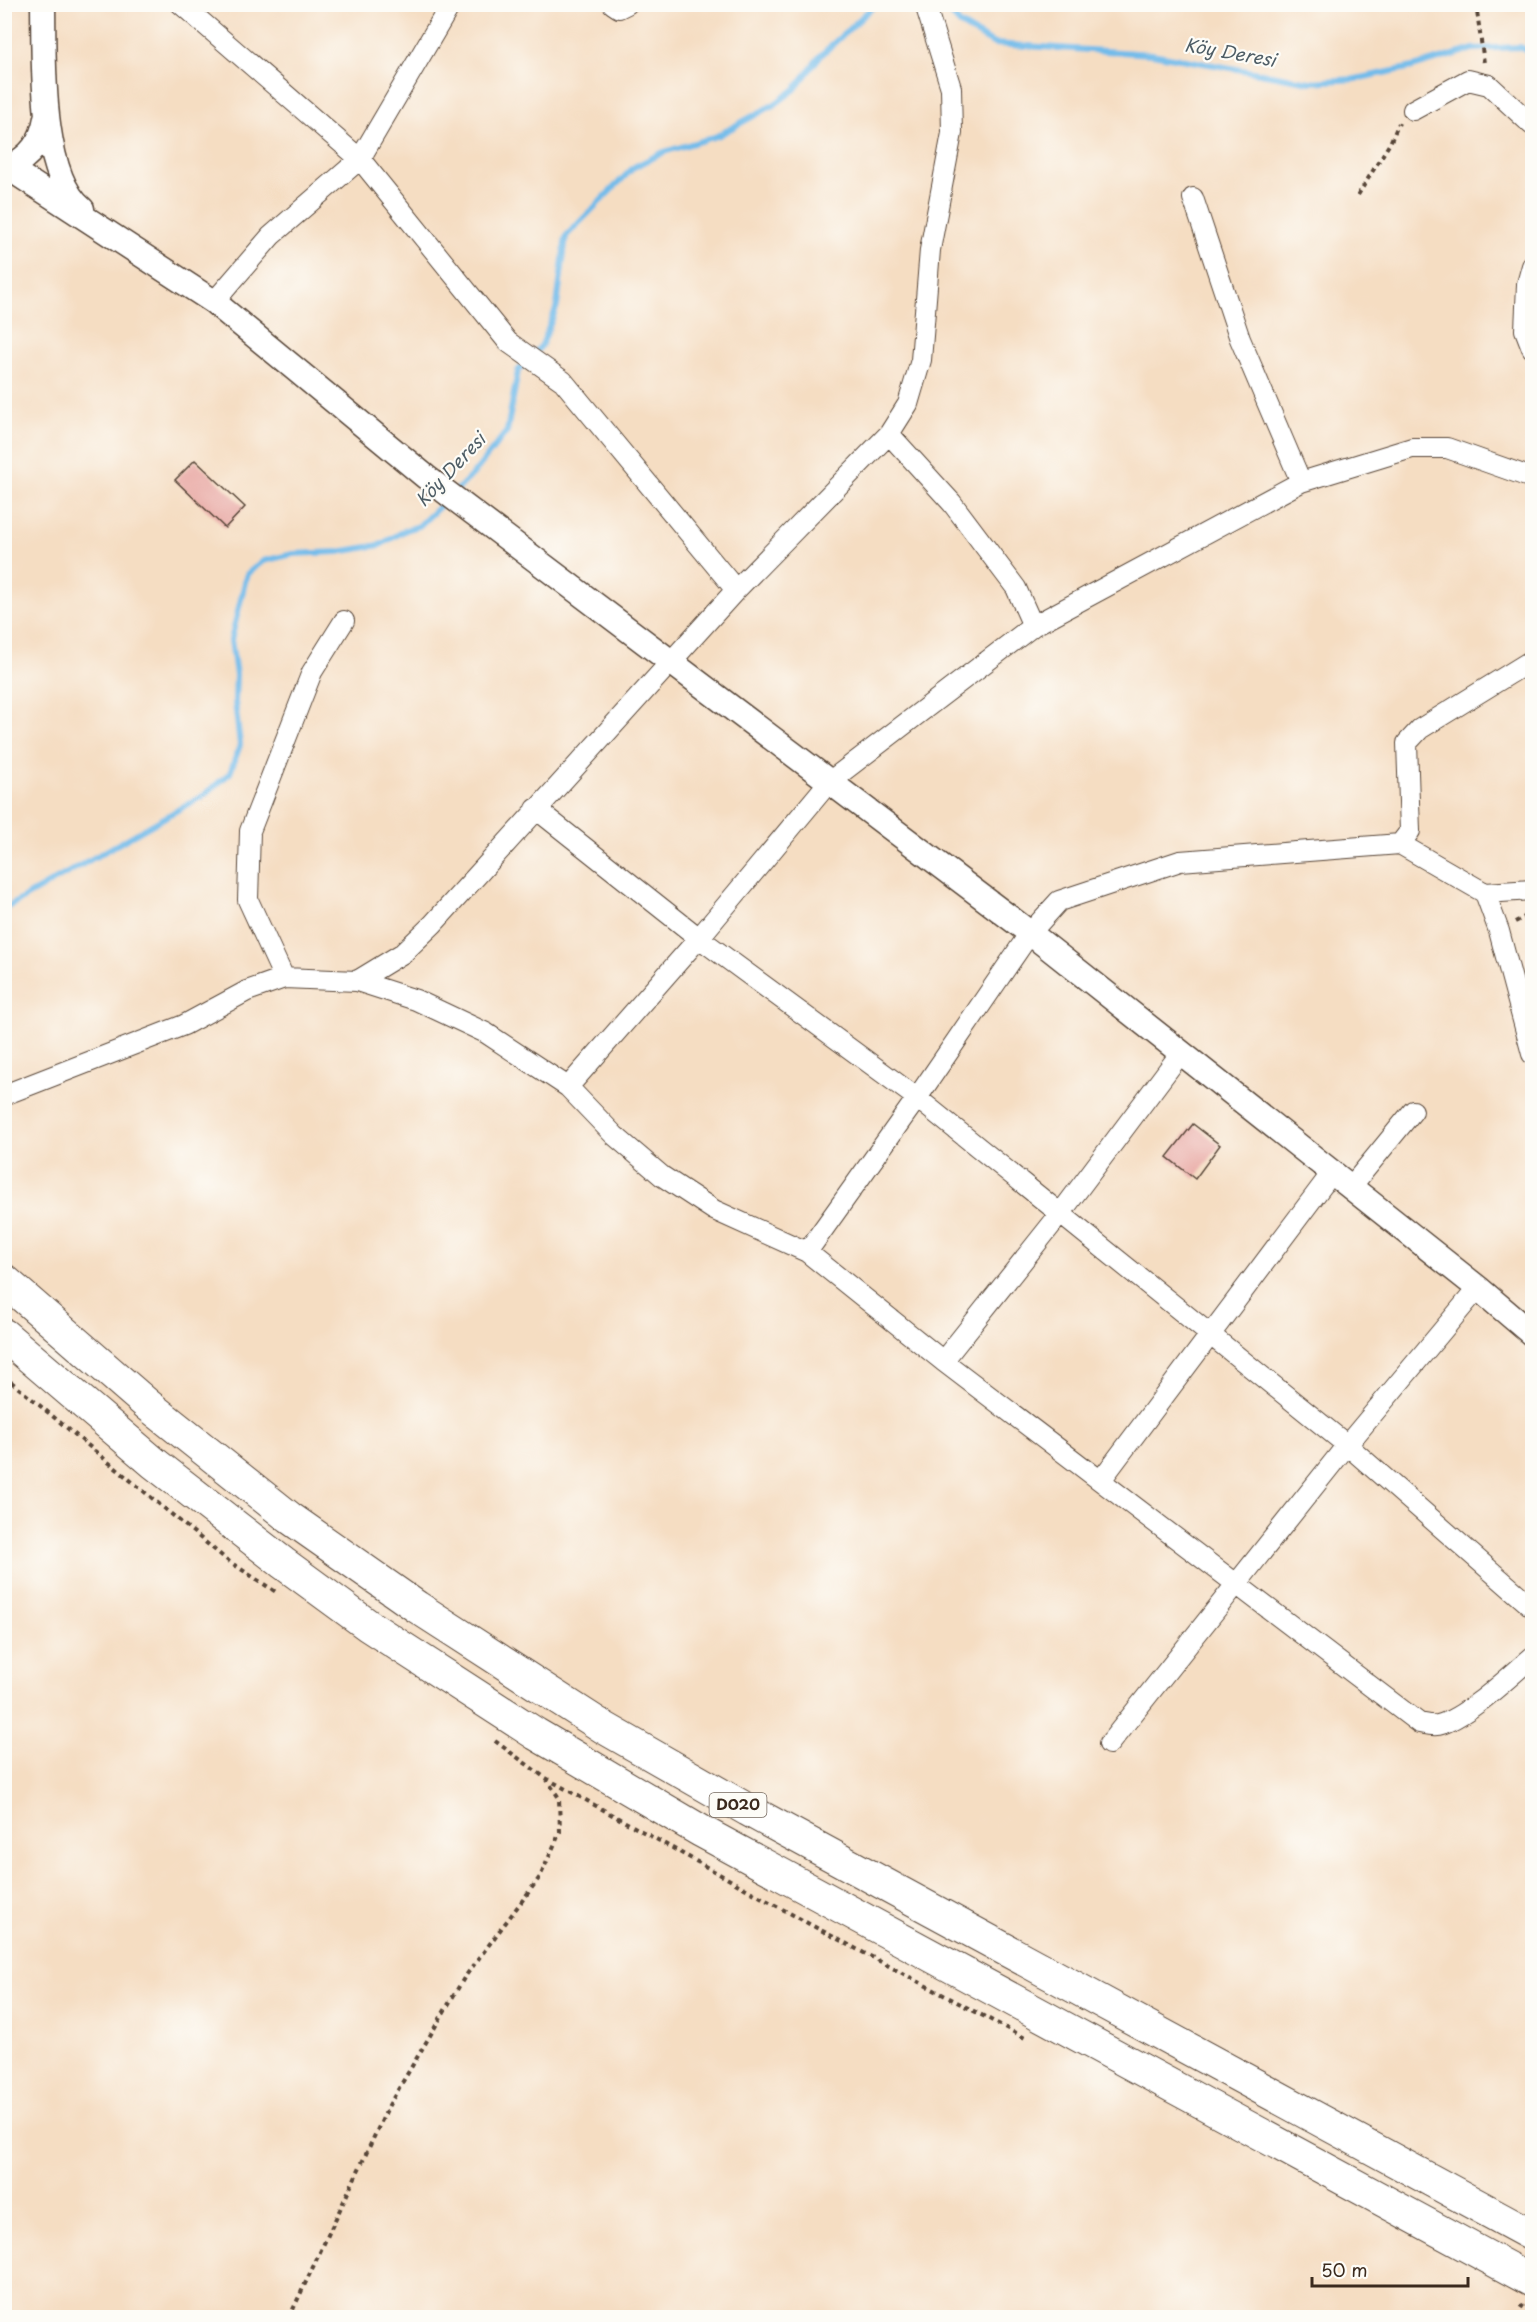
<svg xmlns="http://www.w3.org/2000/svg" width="1537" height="2322" font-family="'Playpen Sans',sans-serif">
<rect width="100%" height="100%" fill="#fdfcf7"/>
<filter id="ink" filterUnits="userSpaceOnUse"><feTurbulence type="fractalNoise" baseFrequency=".0167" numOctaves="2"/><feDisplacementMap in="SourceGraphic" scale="12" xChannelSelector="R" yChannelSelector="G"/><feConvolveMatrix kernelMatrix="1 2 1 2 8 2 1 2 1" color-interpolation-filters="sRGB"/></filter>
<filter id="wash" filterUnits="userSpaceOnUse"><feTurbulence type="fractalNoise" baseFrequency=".008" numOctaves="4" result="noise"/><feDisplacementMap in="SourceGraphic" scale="24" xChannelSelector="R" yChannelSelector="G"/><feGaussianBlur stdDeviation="1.35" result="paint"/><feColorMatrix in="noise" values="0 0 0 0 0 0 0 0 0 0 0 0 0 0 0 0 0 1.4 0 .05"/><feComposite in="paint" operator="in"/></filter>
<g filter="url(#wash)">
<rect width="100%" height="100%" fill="#f5ddc2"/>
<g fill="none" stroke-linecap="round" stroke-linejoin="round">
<path stroke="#72bbea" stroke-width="6" d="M931 4 944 7 960 24 994 44 1152 54 1310 82 1355 79 1413 67 1473 49 1520 47 1532 53
M455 492 474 473 507 431 518 371 542 345 557 306 566 236 634 167 664 152 717 136 775 104 795 89 820 56 876 4
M4 909 204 795 230 773 240 745 235 702 236 675 231 640 247 574 263 561 293 554 338 552 380 545 406 530 419 526 447 499"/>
</g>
<g id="blocks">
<path fill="#e9aaa6" d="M195 460 245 507 225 528 175 480Z
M1193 1124 1220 1145 1195 1179 1167 1157Z"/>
</g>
</g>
<g filter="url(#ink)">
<use href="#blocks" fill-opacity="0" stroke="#574537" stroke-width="1.5"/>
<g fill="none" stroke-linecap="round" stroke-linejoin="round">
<g stroke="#574537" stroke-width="22">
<path id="minor" d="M181 4 360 159 508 342 563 381 736 590
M613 4 619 8 627 4
M925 4 951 88 952 133 930 250 921 360 908 404 889 434 952 503 1016 588 1033 626
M1413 110 1468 80 1489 85 1532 125
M1193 198 1240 339 1301 482
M1532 266 1527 284 1525 330 1532 348
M214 302 271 236 360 159 451 4
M536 809 699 938 917 1098 1347 1445 1532 1607
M1400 844 1410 831 1407 743 1420 729 1532 660
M1485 893 1532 890
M284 978 248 900 250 831 312 672 344 621
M357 981 403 953 433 924 736 590 889 434
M568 1087 699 938 829 782 1033 626 1301 482 1412 448H1447L1532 478
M4 1095 184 1025 247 991 284 978 357 981 416 1000 486 1033 568 1087 614 1135 662 1176 714 1210 807 1252 943 1361 1419 1723C1425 1724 1432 1726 1438 1725 1465 1719 1510 1676 1532 1657
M1350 1188 1413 1111
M807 1252 917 1098 1030 933 1059 901 1180 861 1400 844 1485 893 1499 931 1532 1054
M943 1361 1060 1214 1180 1054
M1101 1480 1331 1174
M1109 1744 1347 1445 1478 1288"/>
</g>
<g stroke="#574537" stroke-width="27">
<path id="tertiary" d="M43 4C44 57 39 174 82 209
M4 164 9 167C30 157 42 142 46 118
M4 165 214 302 426 477 1030 933 1478 1288 1532 1334"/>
</g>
<g stroke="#574537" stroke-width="34">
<path id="trunk" d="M4 1280 148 1405 290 1518 417 1607 603 1727 748 1810 1532 2235
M4 1335 154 1463 283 1563 369 1626 536 1734 701 1831 1532 2281"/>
</g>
<path stroke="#574537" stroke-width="4" stroke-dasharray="4.5 4.5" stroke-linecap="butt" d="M1476 4 1484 63
M1358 195 1390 143 1399 123
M1515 922 1532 913
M4 1376 227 1560 276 1592
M495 1741 544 1777 813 1926 1025 2038
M1520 2305 1532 2313
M289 2318 389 2105 464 1978 540 1877 560 1832 559 1798 547 1780"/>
<use href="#minor" stroke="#fff" stroke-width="20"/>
<use href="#tertiary" stroke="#fff" stroke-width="24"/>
<use href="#trunk" stroke="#fff" stroke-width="32"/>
</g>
</g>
<g text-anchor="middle" stroke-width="4.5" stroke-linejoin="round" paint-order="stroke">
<rect fill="#fdfcf7" stroke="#75695f" stroke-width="1.5" x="709.5" y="1793" width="57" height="24" rx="4.5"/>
<g font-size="15" font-weight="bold" fill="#3b2a1e">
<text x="738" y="1810">D020</text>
</g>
<g font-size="18" font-style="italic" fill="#4e5d65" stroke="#fdfcf7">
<text transform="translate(1230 53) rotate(10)" y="6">Köy Deresi</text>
<text transform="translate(451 470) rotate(-47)" y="6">Köy Deresi</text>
</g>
</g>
<rect width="1537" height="2322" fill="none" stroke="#fdfcf7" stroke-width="24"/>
<path d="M1312 2277v9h156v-9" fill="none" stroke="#3b2a1e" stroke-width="3"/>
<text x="1321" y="2277" font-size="18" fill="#3b2a1e" stroke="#fdfcf7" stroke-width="4.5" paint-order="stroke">50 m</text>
</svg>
